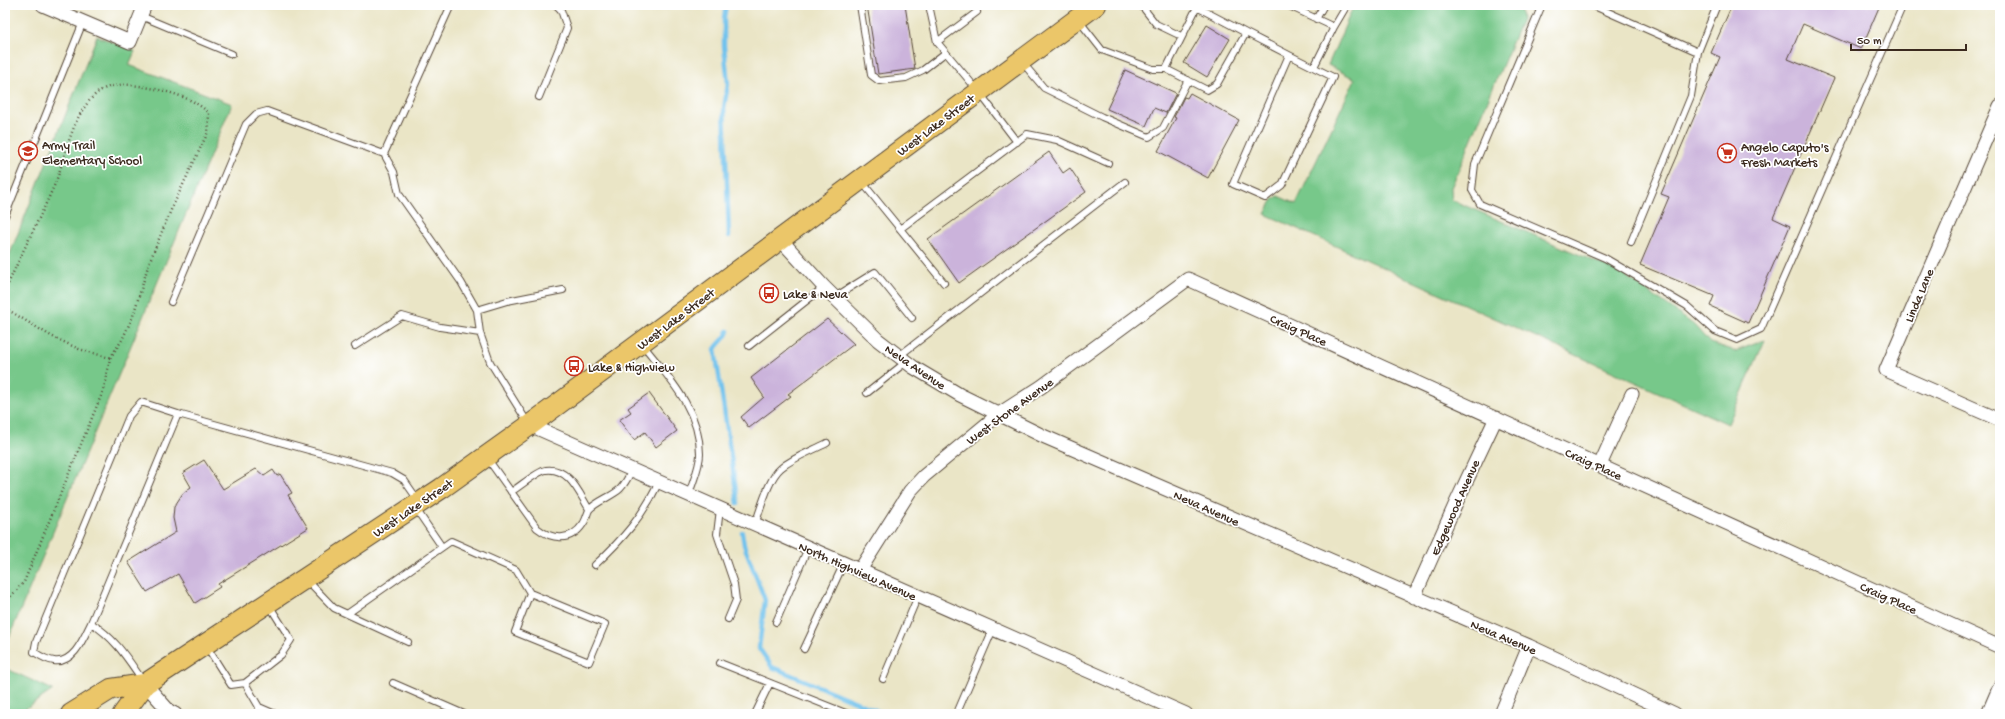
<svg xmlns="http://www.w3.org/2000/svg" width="2005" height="719" font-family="'Gochi Hand',sans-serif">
<rect width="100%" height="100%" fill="#fff"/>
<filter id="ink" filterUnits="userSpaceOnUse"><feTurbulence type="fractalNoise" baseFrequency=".025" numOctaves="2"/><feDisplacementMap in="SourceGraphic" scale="8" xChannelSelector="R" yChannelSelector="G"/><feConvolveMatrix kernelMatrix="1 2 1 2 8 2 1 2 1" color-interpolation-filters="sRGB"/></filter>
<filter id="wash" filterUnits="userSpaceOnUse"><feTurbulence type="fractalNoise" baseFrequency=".012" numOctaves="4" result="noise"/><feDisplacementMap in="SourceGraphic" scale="16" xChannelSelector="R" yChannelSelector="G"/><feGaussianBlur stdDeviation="0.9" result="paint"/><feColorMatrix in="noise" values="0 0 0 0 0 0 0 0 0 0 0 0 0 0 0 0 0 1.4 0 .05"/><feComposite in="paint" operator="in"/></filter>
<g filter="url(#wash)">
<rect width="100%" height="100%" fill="#eae5c6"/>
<path fill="#77c88a" stroke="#597954" d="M1354 5H1520L1522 19 1451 188 1452 200 1622 273 1694 325 1710 343 1736 351 1765 340 1728 424 1265 214 1272 201 1278 196 1296 204 1355 79 1328 65Z
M97 36 135 51 129 65 232 104 5 647V266Z
M5 668 53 690 18 714H5Z"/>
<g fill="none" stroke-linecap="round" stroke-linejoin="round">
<path stroke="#71c2ed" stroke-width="4.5" d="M726 5 724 18V46L728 84 724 108 729 236
M728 331C726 339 719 342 715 349L738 504
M742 532 744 545 765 600 759 648 772 667 885 714"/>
</g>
<g id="blocks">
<path fill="#cbb3db" d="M867 5H905L915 69 878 74Z
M1732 5H1880L1861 49 1803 24 1788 59 1834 78 1773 218 1790 226 1748 323 1710 306 1714 296 1640 265 1669 197 1661 194 1720 57 1711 53Z
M1207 25 1230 39 1207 77 1184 63Z
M1125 70 1176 93 1166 113 1154 108 1146 126 1107 109Z
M1190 93 1239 120 1208 178 1158 151 1176 118 1174 117 1184 97 1187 98Z
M1049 152 1063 173 1070 168 1086 192 959 283 928 239Z
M827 319 854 344 788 394 791 396 749 428 741 417 764 397 751 378Z
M649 393 677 431 656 447 645 432 634 440 619 420 631 412 628 408Z
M204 460 223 489 256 469 264 476 273 470 277 476 280 474 292 493 288 495 308 528 218 584 220 587 195 603 178 574 147 592 128 562 176 532 173 518 174 507 183 493 191 487 183 473Z"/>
</g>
</g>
<g filter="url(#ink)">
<use href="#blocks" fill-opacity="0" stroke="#554637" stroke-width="1"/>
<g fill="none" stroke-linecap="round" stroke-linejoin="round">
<g stroke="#554637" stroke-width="8">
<path id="lane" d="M860 5 871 75 879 81 906 78 923 70 945 53
M929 5 937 42 979 92 1017 142
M1141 5 1156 24 1181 36
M1287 5 1334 27 1347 5
M1542 5 1475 164 1472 190 1480 204 1605 258 1687 306 1715 331 1737 340 1761 329 1903 5
M1592 5 1698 52 1717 5
M141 16 232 54
M1316 19 1324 5
M1080 22 1102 50 1153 69H1166L1207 90 1217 84 1246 33 1193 5
M1246 33 1289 55
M937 42 977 12
M1289 55 1333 77 1282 185 1265 198 1233 184Z
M1022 62 1044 88 1102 117 1149 137 1163 128 1188 80
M1314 67 1334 27
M1166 69 1197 7
M539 97 567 28 561 10 556 5
M384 154 451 5
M862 182 944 283
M5 216 83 22
M900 229 1027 134 1057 140 1108 163
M1631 242 1691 96 1698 52
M835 297 875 272 912 318
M171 302 246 124 256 114 267 111 384 154 394 172 399 194 461 282 477 310 480 333 490 362 528 423
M477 310 507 301 563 290
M643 345C669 378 700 410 700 454 700 467 692 483 689 495
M355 346 402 316 440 327 480 333
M749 346 824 287
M899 356 1125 182
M867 393 906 362
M487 458 537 528C552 540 571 542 583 524 586 520 587 514 589 510 595 502 613 496 620 489 625 484 629 476 632 470
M511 492C519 487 538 471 546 470 569 467 579 493 589 509
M416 509 442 547
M720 509 717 534 734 584 736 600 728 619
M755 524C761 509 768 479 781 468 794 457 812 451 827 443
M595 565C623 539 643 516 659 482
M307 580 334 608 347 614 451 541 516 570 530 593 515 632 589 662 605 624 530 593
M347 614 408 642
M776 622 808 548
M91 623C84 637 74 664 54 661 47 660 40 656 34 652L36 642 129 416 141 402 178 414
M207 647 231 685 245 683 281 655 291 640 269 605
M804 649 844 563
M720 663 848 714
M883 679 918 596
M143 681C127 658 116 639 91 623L178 414 392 473 404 480 418 500
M245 683 259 707 257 714
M393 683 464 714
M259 707 275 714
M957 713 993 629
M755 714 770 683"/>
</g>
<g stroke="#554637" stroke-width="15">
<path id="street" d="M43 5 130 42 145 5
M2000 106 1886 370 2000 420
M780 239 824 287 878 340 913 367 960 395 1043 436 1529 646 1675 714
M530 425 1186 714
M1600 465 1632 394
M860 570 910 491 924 476 999 414 1041 387 1188 279 2000 647
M1414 597 1456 503 1496 418
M145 684 169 711 175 714
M1501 714 1529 646
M1988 714 2000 686"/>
</g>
<g stroke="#554637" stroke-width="22">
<path id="primary" d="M71 714 111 689 145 684
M123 714 145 684 442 488 530 425 1096 5"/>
</g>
<path stroke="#554637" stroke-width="2.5" stroke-dasharray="1 3" stroke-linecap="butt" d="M5 291C20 256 38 222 54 186 67 156 70 117 96 94 112 80 136 85 155 89 174 93 194 99 209 113L208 132 171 210 149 263 133 316 122 340 110 358
M5 308 51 336 79 349 110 358 106 381 101 396 24 582 11 596 5 600"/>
<use href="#lane" stroke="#fff" stroke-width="6"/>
<use href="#street" stroke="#fff" stroke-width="13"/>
<use href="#primary" stroke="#ebc669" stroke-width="20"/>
</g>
</g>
<defs>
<g id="school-ring" transform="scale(1)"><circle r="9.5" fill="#fff" stroke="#c8321e" stroke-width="1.5"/><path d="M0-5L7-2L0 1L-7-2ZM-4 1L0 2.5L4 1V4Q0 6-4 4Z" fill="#c8321e"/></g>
<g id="supermarket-ring" transform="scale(1)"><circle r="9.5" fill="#fff" stroke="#c8321e" stroke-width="1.5"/><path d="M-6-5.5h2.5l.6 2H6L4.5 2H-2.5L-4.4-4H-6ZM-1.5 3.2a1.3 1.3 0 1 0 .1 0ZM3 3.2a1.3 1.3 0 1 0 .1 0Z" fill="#c8321e"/></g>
<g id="bus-ring" transform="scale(1)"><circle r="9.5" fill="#fff" stroke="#c8321e" stroke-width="1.5"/><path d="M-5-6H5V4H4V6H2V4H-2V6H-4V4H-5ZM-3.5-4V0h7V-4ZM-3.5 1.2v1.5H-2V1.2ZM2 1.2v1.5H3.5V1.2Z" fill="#c8321e"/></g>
</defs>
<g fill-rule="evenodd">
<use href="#school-ring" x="28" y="151"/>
<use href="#supermarket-ring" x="1727" y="153"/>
<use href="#bus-ring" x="769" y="293"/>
<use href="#bus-ring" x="574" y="366"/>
</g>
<g text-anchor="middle" stroke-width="3.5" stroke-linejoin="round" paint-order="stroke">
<g font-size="13" fill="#3b2a1e" stroke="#fff">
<text transform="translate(935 124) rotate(-37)" y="5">West Lake Street</text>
<text transform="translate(1918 295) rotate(-67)" y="5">Linda Lane</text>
<text transform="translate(675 318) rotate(-37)" y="5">West Lake Street</text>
<text transform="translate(1299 329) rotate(24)" y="5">Craig Place</text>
<text transform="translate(916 366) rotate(34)" y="5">Neva Avenue</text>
<text transform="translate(1009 410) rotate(-36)" y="5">West Stone Avenue</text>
<text transform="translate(1594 463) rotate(24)" y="5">Craig Place</text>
<text transform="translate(412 507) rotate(-34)" y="5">West Lake Street</text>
<text transform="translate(1207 507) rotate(24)" y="5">Neva Avenue</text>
<text transform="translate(1454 507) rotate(-66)" y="5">Edgewood Avenue</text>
<text transform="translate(858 570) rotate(24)" y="5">North Highview Avenue</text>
<text transform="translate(1889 597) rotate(24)" y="5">Craig Place</text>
<text transform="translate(1504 636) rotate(23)" y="5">Neva Avenue</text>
</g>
<g font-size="13" fill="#3b2a1e" stroke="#fff" text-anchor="start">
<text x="42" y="149">Army Trail<tspan x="42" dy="15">Elementary School</tspan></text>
<text x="1741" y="151">Angelo Caputo's<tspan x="1741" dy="15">Fresh Markets</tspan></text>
<text x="783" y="298">Lake &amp; Neva</text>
<text x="588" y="371">Lake &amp; Highview</text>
</g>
</g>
<rect width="2005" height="719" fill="none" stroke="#fff" stroke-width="20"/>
<path d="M1851 44v6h115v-6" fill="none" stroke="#3b2a1e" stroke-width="2"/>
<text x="1857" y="44" font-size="12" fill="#3b2a1e" stroke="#ffffff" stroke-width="3" paint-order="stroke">50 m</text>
</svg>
